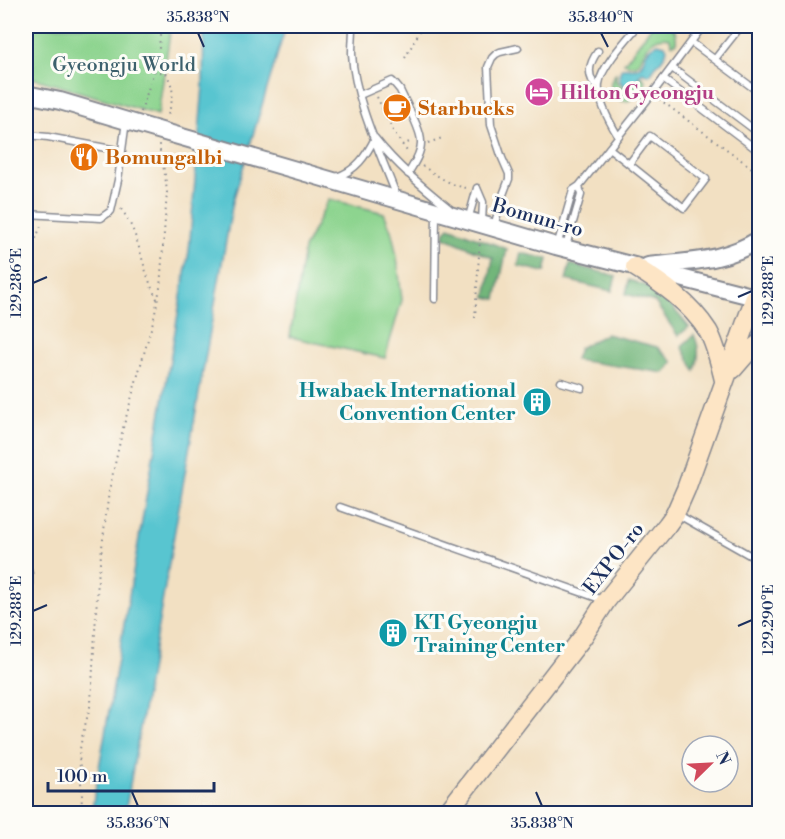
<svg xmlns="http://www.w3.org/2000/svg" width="785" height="839" font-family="'Libre Bodoni',serif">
<rect width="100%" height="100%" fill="#fdfcf7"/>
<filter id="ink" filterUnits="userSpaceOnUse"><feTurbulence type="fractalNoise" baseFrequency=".0167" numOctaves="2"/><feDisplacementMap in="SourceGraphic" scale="12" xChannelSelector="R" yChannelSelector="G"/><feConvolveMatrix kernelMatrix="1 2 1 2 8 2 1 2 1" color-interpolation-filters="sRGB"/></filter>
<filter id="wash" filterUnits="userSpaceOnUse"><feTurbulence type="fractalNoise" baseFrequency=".008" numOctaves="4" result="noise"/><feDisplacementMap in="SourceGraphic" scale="24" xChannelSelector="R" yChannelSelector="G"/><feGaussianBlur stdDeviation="1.35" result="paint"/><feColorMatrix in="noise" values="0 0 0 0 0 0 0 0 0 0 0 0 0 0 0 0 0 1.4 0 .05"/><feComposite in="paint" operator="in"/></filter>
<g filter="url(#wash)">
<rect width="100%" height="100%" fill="#f2e0c2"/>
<path fill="#8dd48f" stroke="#548276" stroke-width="1.5" d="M26 26H171L158 115 36 79H26Z
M654 26C668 26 678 25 676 43L671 44 670 38C652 34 645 49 639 63 634 67 630 65 624 63L651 27Z
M616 73V81L622 88C630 88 636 86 639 78L642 77 646 82C641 95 623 112 613 92 612 90 610 85 611 82 611 82 615 74 616 73Z
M329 199 384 213 392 233 397 257 402 300 385 358 290 337 304 249Z"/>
<path fill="#72b67a" stroke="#46726c" stroke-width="1.5" d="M449 227 507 249 496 299 486 297 493 258 444 237 445 231Z
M521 253 548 259 545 272 518 266Z
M570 264 616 276 612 291 566 280Z
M629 280 658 290 689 327 678 336 655 302 626 294Z
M606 334 657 347 673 362 665 373 575 360 579 348Z
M694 335C700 348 699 357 695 371L682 346Z"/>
<path fill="#58c5d0" stroke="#3a7a97" stroke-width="1.5" d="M204 26H286L233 201 125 813 91 814 189 251 203 86Z
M658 43 665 45 667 49C665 60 655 64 651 74L648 75 643 72C638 75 638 80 633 83 622 92 615 78 622 68 627 67 633 69 637 68 644 66 643 57 647 52 650 47 654 45 658 43Z"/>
</g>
<g filter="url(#ink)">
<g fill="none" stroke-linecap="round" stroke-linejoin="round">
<g stroke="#868890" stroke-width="9">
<path id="service" d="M353 26C353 35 352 44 352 54 354 98 381 155 397 197
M691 42 760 93
M598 51C588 65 586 76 599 90
M715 59 741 26
M672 68 760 134
M663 79 760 152
M360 95 392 81 395 84 400 90C405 102 422 130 421 143 421 154 413 165 408 174
M26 135 48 137 122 151
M618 136C610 123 597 100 599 84 601 67 627 39 638 26
M609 148 684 208 706 179 650 136 629 164
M336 177C356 171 366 156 375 138 397 166 423 187 450 209
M477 188 483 202 482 222
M26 214 101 218 111 211 118 180 126 121
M468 220 477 188
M494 227 501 200 509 179V174L502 158 491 125 488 67 492 58 496 54 500 52 518 48
M557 246 573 190 579 186 652 94 703 26
M566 246 581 195 579 186
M755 296 760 282
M435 299 436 212
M561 382 582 388
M340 507 603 600
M677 514 760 561"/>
</g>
<g stroke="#868890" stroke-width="15">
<path id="minor" d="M26 573V605"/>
</g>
<g stroke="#868890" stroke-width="20">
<path id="tertiary" d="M26 94 60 101 137 124
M306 173 556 246 755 297
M648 266C689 261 724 262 760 239"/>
</g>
<g stroke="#868890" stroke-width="21">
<path id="secondary" d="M635 267C663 284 690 303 708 331 716 345 720 364 724 380
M733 369 746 354 760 343
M446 814 582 638 606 601 667 525 675 514 686 489 755 297 760 298"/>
</g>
<path stroke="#868890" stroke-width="2" stroke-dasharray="1.5 4.5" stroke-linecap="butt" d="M405 58 420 31 425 26
M154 71 166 73C176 92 173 98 167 118
M377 97 394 133 409 154
M659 99 760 174
M141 112 158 58 161 26
M428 143 445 137
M402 145 412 141
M422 166C437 175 450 186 468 188
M121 209C138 231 140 258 150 283 152 289 155 295 158 301
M26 260 28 259 42 223
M475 318 480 239
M81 814 82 796 79 755 82 737 91 703 98 579 109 491 123 428 154 318 160 288 167 192 165 175 159 146V144"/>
<use href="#service" stroke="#fff" stroke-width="6"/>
<use href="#minor" stroke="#fff" stroke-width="12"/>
<use href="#tertiary" stroke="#fff" stroke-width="16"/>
<use href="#secondary" stroke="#fde5c5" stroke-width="18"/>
<g stroke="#868890" stroke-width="20" stroke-linecap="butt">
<path id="tertiary-bridge" d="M137 124 306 173"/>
</g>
<use href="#tertiary-bridge" stroke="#fff" stroke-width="16"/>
</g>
</g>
<path fill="none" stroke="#1b2f5e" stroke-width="2" d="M198 33 204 47M601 33 608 47M33 283 47 277M738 297 752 291M33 611 47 605M738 626 752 620M132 792 138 806M536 792 542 806"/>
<defs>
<g id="hotel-disc" transform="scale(1.5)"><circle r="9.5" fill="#d1479c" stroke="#fdfcf7"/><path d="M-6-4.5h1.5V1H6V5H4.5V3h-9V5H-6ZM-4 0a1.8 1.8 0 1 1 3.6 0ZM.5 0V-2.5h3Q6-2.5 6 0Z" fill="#fff"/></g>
<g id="cafe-disc" transform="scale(1.5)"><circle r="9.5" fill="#e8710a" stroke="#fdfcf7"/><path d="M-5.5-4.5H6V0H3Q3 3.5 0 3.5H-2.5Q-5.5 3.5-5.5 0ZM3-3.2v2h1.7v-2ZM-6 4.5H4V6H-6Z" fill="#fff"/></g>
<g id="restaurant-disc" transform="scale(1.5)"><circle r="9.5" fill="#e8710a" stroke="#fdfcf7"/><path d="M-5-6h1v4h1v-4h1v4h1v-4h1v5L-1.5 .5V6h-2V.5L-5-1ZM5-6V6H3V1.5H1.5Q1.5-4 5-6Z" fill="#fff"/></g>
<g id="building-disc" transform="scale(1.5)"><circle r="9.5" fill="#0f9aa8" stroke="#fdfcf7"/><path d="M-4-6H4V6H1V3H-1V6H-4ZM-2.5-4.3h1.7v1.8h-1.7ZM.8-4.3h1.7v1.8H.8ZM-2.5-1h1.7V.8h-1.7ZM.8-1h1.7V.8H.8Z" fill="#fff"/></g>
</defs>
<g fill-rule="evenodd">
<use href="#hotel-disc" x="539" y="92"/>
<use href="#cafe-disc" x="397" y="108"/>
<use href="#restaurant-disc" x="84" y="157"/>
<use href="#building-disc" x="537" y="402"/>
<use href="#building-disc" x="393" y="633"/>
</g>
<g text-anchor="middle" stroke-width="6" stroke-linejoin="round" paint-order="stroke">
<g font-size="20" fill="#3d616d" stroke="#fdfcf7">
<text x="124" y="71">Gyeongju World</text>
</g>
<g font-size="20" font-weight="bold" fill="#b23c85" stroke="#fdfcf7" text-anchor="start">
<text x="560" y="99">Hilton Gyeongju</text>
</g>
<g font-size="20" font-weight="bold" fill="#c56008" stroke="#fdfcf7" text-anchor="start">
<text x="418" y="115">Starbucks</text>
<text x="105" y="164">Bomungalbi</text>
</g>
<g font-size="20" fill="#1b2f5e" stroke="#fdfcf7">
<text transform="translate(538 217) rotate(16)" y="7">Bomun-ro</text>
<text transform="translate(613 558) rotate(-52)" y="7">EXPO-ro</text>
</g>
<g font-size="20" font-weight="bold" fill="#0d838f" stroke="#fdfcf7" text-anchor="end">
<text x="516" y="397">Hwabaek International<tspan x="516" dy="23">Convention Center</tspan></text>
<text x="414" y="629" text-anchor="start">KT Gyeongju<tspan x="414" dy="23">Training Center</tspan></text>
</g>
</g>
<rect width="785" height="839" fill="none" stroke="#fdfcf7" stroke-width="66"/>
<g transform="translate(710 764) rotate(66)"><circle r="28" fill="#fdfcf7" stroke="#a3aaba" stroke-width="1.5"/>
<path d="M0-4.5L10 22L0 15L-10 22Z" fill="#d1495b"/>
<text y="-9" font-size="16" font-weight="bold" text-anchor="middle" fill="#1b2f5e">N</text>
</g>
<path d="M48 782v9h166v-9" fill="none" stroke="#1b2f5e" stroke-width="3"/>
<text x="57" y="782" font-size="18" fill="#1b2f5e" stroke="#fdfcf7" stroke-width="4.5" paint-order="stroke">100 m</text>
<rect x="33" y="33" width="719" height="773" fill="none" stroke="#1b2f5e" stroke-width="2"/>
<g font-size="15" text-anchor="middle" fill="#1b2f5e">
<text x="198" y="22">35.838°N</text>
<text x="601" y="22">35.840°N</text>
<text transform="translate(16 283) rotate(-90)" y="5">129.286°E</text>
<text transform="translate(768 291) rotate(-90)" y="5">129.288°E</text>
<text transform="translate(16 611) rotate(-90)" y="5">129.288°E</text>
<text transform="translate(768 620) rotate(-90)" y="5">129.290°E</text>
<text x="138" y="828">35.836°N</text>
<text x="542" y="828">35.838°N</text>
</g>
</svg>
